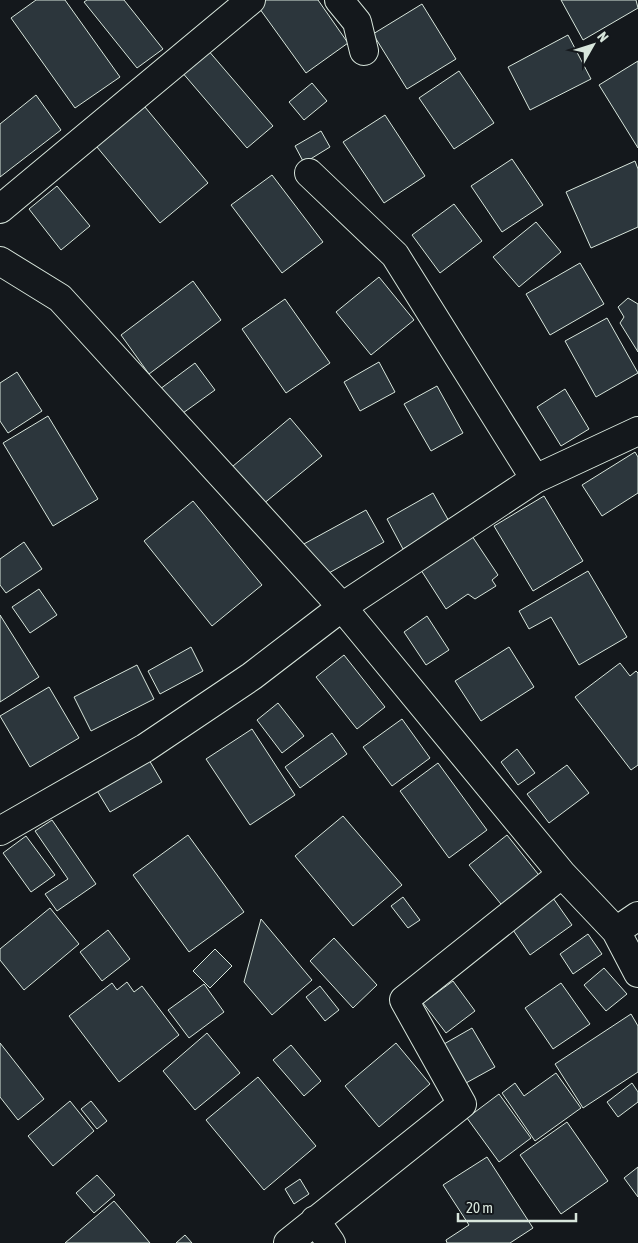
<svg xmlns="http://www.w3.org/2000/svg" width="638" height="1243" font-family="'Asap Condensed',sans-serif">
<rect width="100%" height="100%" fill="#14181c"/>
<path fill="#2c363c" stroke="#d8e6dc" d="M36 0H65L120 77 75 108 11 18Z
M87 0H124L163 49 137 68 84 2Z
M265 0H318L348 43 306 73 257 5Z
M561 0H636L638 8 583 40Z
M422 4 456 59 407 89 373 34Z
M568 35 591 79 530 110 508 67Z
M207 49 273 126 247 148 181 71Z
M638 61V148L599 85Z
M459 71 494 123 454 149 419 98Z
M312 83 327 101 304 120 289 102Z
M36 95 61 130 0 177V124Z
M140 101 208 183 160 223 92 141Z
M385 115 425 176 384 203 343 142Z
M321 131 330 147 304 163 295 146Z
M512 159 543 205 502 232 471 186Z
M635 161 638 169V227L591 248 566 192Z
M272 175 323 242 282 273 231 205Z
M57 186 90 226 61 250 29 209Z
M454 204 482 241 440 273 412 235Z
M536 222 561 252 519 287 493 257Z
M580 263 604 304 550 335 526 294Z
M379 277 414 320 371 355 336 312Z
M193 281 221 320 149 374 121 335Z
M628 298 638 304V352L620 323 624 317 618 307Z
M285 299 330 363 286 393 242 329Z
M607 318 638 373 596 397 565 341Z
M379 362 395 392 360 411 344 382Z
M195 363 215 390 176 418 156 392Z
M17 372 42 411 8 433 0 421V383Z
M437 386 463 433 431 451 404 404Z
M565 389 589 429 561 446 537 407Z
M48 416 98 499 53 526 3 443Z
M290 418 322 456 257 509 226 472Z
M635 452 638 457V493L602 516 582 485Z
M433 493 450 523 403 549 387 519Z
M544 496 583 561 533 591 494 526Z
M193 501 262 585 212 626 144 541Z
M366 510 384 542 320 578 302 545Z
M470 533 498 575 492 580 496 586 475 599 468 594 446 609 419 567Z
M24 542 42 569 6 593 0 585V559Z
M588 571 627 637 579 665 551 617 529 629 519 611Z
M39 589 57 615 30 633 12 607Z
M0 615 39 677 0 702Z
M427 616 449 650 426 665 404 632Z
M191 647 203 671 160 694 148 671Z
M509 647 534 687 481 721 455 681Z
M344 655 385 707 357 729 316 677Z
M620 663 630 676 636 671 638 673V765L631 770 575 697Z
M137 665 154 699 91 731 74 697Z
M49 687 79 738 30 767 0 716Z
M278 703 304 736 282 753 257 720Z
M402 719 430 758 392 786 363 747Z
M252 729 295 795 250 825 206 759Z
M332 733 347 754 300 788 285 767Z
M517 749 535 773 518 785 501 762Z
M145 753 162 782 110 812 93 784Z
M438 763 487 830 449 858 400 791Z
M567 765 589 793 549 823 527 794Z
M343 816 402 885 353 926 295 856Z
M52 820 96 884 57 911 45 894 68 879 35 831Z
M188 835 244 912 189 952 133 875Z
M507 835 542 879 505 909 469 865Z
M26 836 55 875 31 892 3 853Z
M403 897 420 920 408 928 391 906Z
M553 898 572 925 530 955 511 927Z
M50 908 79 944 24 990 0 960V949Z
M261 919 312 980 272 1015 244 982Z
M108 930 130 959 102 981 80 952Z
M588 934 602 954 573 974 560 954Z
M334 938 377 985 353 1008 310 961Z
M215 949 232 966 210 988 193 971Z
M604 968 627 994 606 1011 584 985Z
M453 981 475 1011 446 1033 423 1003Z
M127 982 134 992 142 986 179 1035 119 1082 69 1016 112 983 117 990Z
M561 983 590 1024 553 1049 525 1008Z
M204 984 224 1012 189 1038 168 1010Z
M320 986 339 1010 325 1021 306 997Z
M631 1014 638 1026V1072L583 1108 555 1064Z
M472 1028 495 1067 466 1083 444 1044Z
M207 1033 240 1073 195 1110 163 1071Z
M0 1043 44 1099 18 1120 0 1097Z
M396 1043 430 1084 379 1127 345 1086Z
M291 1045 321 1081 304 1096 273 1060Z
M556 1073 581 1108 535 1141 502 1093 515 1083 524 1096Z
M258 1077 316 1146 264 1190 206 1120Z
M632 1083 638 1092V1102L618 1117 607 1102Z
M499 1094 531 1138 499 1162 467 1118Z
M70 1101 94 1131 53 1166 28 1136Z
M91 1101 107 1121 97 1129 81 1109Z
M567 1122 608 1181 561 1214 520 1155Z
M487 1157 533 1228 510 1243H447L446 1240 469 1225 443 1185Z
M638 1167V1197L624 1178Z
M97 1175 115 1195 94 1213 76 1193Z
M300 1179 309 1194 294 1204 285 1189Z
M114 1201 150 1243H65Z
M185 1235 192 1243H176Z"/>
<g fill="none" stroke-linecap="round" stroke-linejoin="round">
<g stroke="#d8e6dc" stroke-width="30">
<path id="street" d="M339 0 357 22 364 51
M309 173 395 255 535 479
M0 209 251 0
M0 261 60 298 342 607 252 676 145 748 0 831
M638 431 535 479 342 607 562 874 616 931 638 973
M616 931 638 916
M315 1220 331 1243
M288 1243 462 1104 404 1000 562 874"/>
</g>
<use href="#street" stroke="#14181c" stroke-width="28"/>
</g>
<g transform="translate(593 45) rotate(51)" stroke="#14181c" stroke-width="4" paint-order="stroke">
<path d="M0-4L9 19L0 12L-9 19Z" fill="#d8e6dc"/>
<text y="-8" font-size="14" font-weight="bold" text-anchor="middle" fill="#d8e6dc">N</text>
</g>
<path d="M458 1213v8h118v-8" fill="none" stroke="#d8e6dc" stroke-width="2.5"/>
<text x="466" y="1213" font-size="15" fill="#d8e6dc" stroke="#14181c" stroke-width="4" paint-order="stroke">20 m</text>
</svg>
